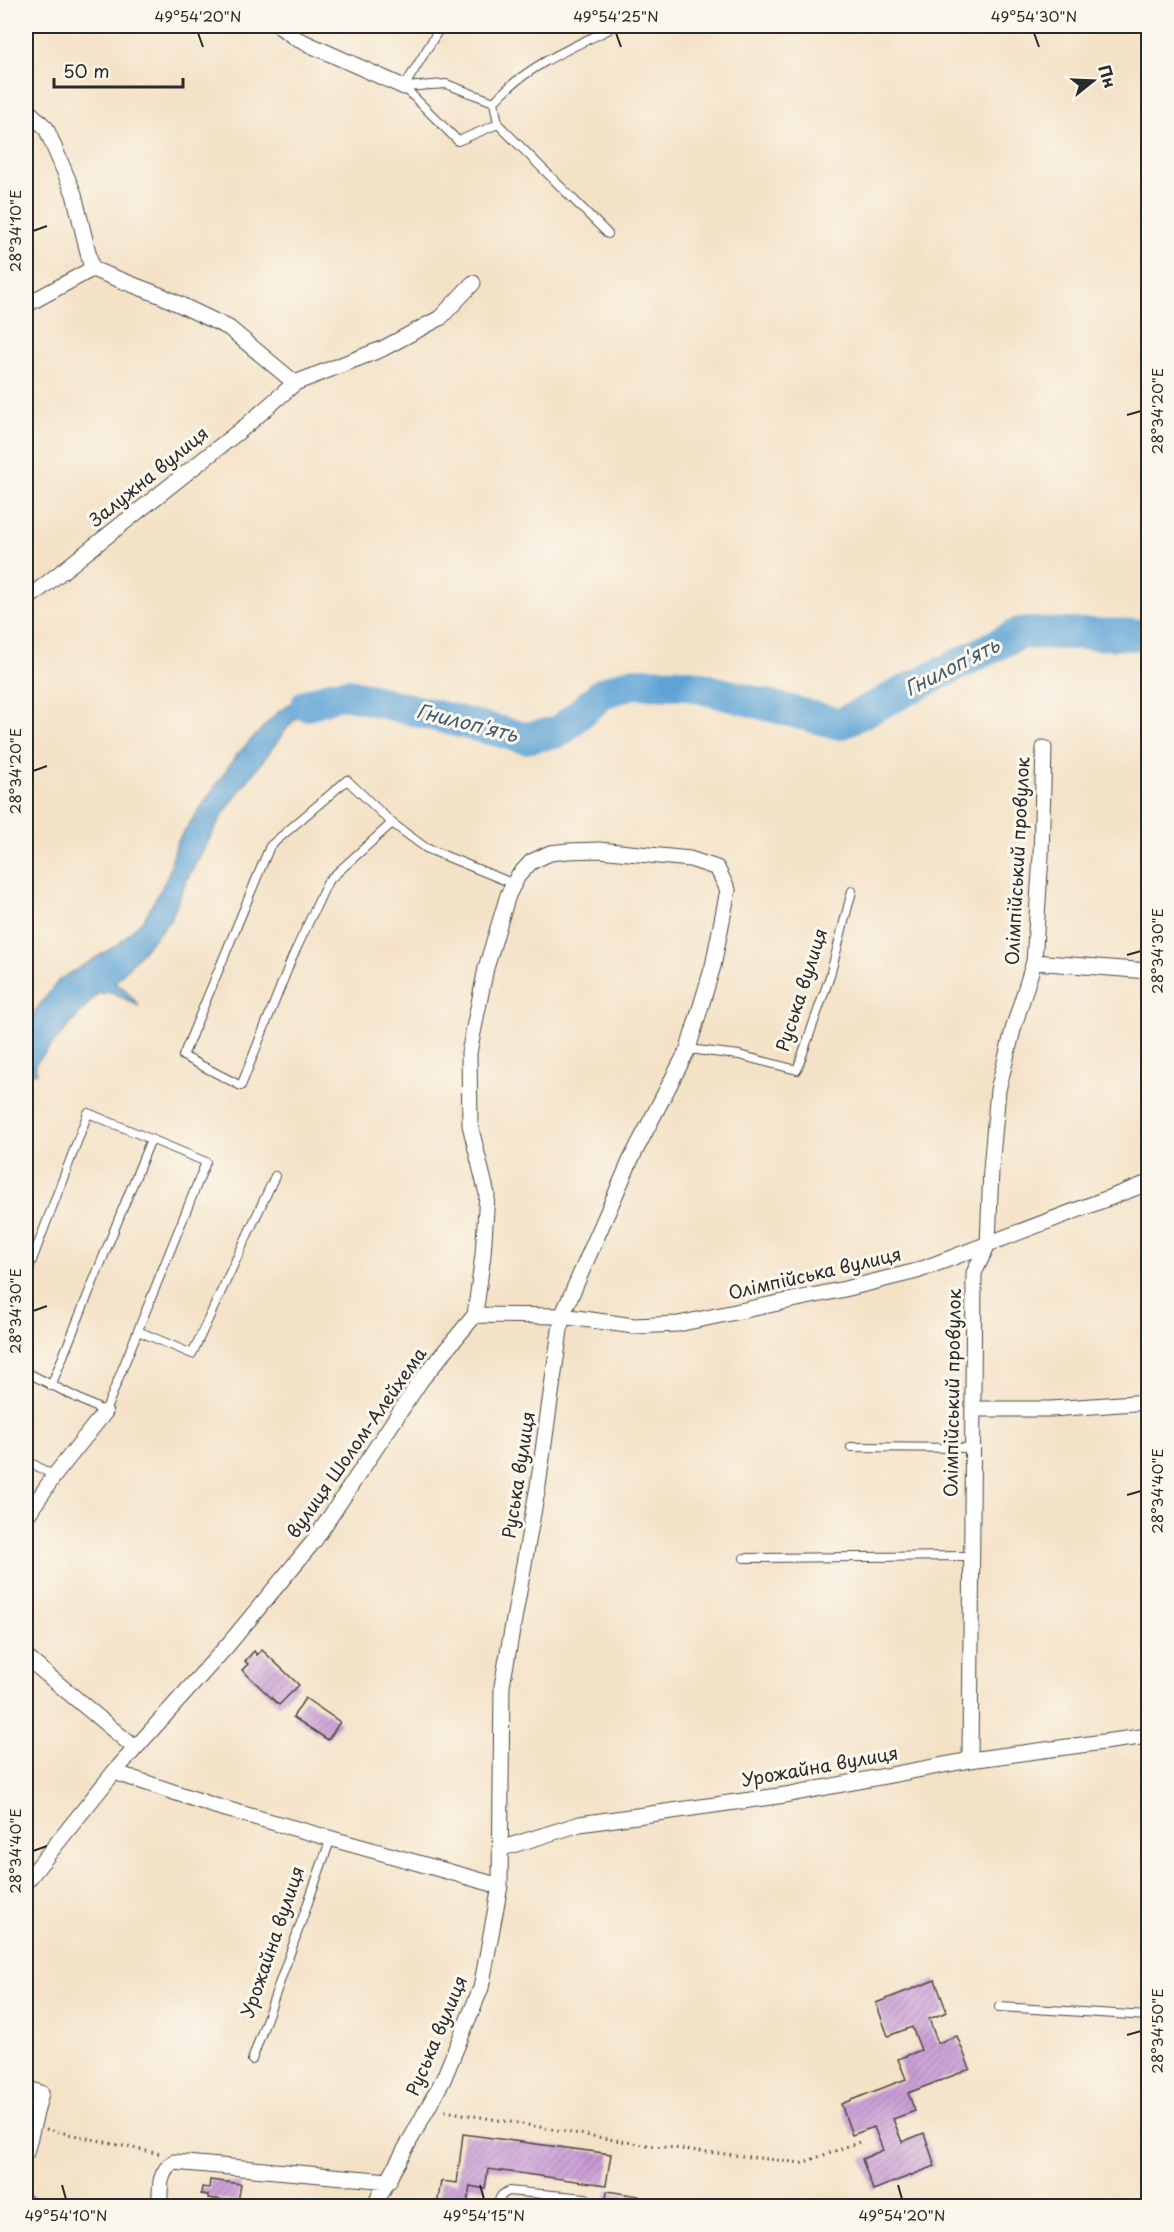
<svg xmlns="http://www.w3.org/2000/svg" width="1174" height="2232" font-family="'Playpen Sans',sans-serif">
<defs>
<pattern id="building-hatch" width="6" height="6" patternUnits="userSpaceOnUse" patternTransform="scale(1.5)"><rect width="6" height="6" fill="#c799d4"/><path d="M-1 1l2-2M0 6l6-6M5 7l2-2" fill="none" stroke="#a27dac"/></pattern>
</defs>
<rect width="100%" height="100%" fill="#fbf7ec"/>
<filter id="ink" filterUnits="userSpaceOnUse"><feTurbulence type="fractalNoise" baseFrequency=".0167" numOctaves="2"/><feDisplacementMap in="SourceGraphic" scale="12" xChannelSelector="R" yChannelSelector="G"/><feConvolveMatrix kernelMatrix="1 2 1 2 8 2 1 2 1" color-interpolation-filters="sRGB"/></filter>
<filter id="wash" filterUnits="userSpaceOnUse"><feTurbulence type="fractalNoise" baseFrequency=".008" numOctaves="4" result="noise"/><feDisplacementMap in="SourceGraphic" scale="24" xChannelSelector="R" yChannelSelector="G"/><feGaussianBlur stdDeviation="1.35" result="paint"/><feColorMatrix in="noise" values="0 0 0 0 0 0 0 0 0 0 0 0 0 0 0 0 0 1.4 0 .05"/><feComposite in="paint" operator="in"/></filter>
<g filter="url(#wash)">
<rect width="100%" height="100%" fill="#f4e2c7"/>
<path fill="#61a4d6" stroke="#466880" stroke-width="1.5" d="M331 691 349 694 306 711 291 723 225 811 186 881 171 919 114 983 124 988 139 1006 112 992 97 994 35 1064 37 1073H26V1023L59 980 117 945 144 919 168 876 177 842 236 756 277 713 293 702 314 693Z"/>
<g fill="none" stroke-linecap="round" stroke-linejoin="round">
<path stroke="#61a4d6" stroke-width="32" d="M307 705 334 695 349 694 525 738 559 732 603 693 632 683 686 684 840 724 1020 633 1148 635"/>
</g>
<g id="blocks">
<path fill="url(#building-hatch)" d="M262 1650 299 1685 279 1705 242 1670 248 1664 245 1661 254 1651 257 1655Z
M305 1698 340 1722 328 1740 293 1717Z
M935 1980 947 2012 929 2019 938 2043 957 2036 970 2069 908 2093 915 2111 893 2119 902 2142 924 2133 935 2166 873 2190 862 2159 883 2150 874 2127 852 2135 841 2104 906 2079 898 2059 921 2050 912 2027 888 2036 876 2003Z
M463 2134 611 2154 606 2185 488 2169 485 2189 470 2186 467 2206H437L441 2181 457 2183Z
M210 2180 241 2184 238 2202 208 2198V2195L201 2194 202 2187 209 2188Z
M607 2191 639 2196 637 2206H605Z"/>
</g>
</g>
<g filter="url(#ink)">
<use href="#blocks" fill-opacity="0" stroke="#494642" stroke-width="1.5"/>
<g fill="none" stroke-linecap="round" stroke-linejoin="round">
<g stroke="#494642" stroke-width="10">
<path id="service" d="M404 87 458 141 498 124 608 234
M404 87 446 84 494 102C524 68 568 49 608 30
M404 87 441 26
M494 102 498 124
M392 823 347 780 270 846 183 1056 241 1086 292 958 328 881 392 823 426 848 514 884
M688 1049 739 1055 797 1070 830 976 852 891
M26 1276 88 1113 206 1162 105 1412 26 1372
M138 1331 192 1354 275 1176
M51 1386 151 1139
M851 1447 973 1448
M26 1460 54 1476
M744 1558 970 1556
M999 2007 1148 2016
M252 2060 331 1838
M495 2206 502 2195 508 2191 586 2198 584 2206"/>
</g>
<g stroke="#494642" stroke-width="17">
<path id="minor" d="M279 26 297 39 404 87
M26 109 46 128 74 194 92 269
M26 305 92 269 162 296 229 328 295 383 382 349 440 318 473 283
M26 600 247 425 295 383
M1034 962 1148 971
M475 1315 562 1316 634 1326 678 1324 845 1289 917 1271 1148 1183
M973 1409H1051L1148 1402
M26 1517 54 1476 105 1412
M26 1657 135 1748
M970 1760 974 1273 988 1244 991 1169 998 1090 1014 1026 1034 962 1041 856 1044 748
M114 1772 215 1806 500 1886
M500 1849 580 1824 785 1795 970 1760 1148 1736
M26 1882 114 1772 227 1646 314 1541 421 1380 475 1315 483 1255 487 1194 470 1125 469 1053 486 968 508 895 518 876 531 862 550 853 568 851 599 850 690 859 717 868 728 890 713 966 688 1049 631 1159 562 1316 538 1486 502 1686 500 1886 481 1988 443 2080 374 2206
M26 2088 41 2093 26 2153
M26 2202 30 2206
M160 2206C160 2189 158 2172 174 2162L389 2181"/>
</g>
<path stroke="#494642" stroke-width="3" stroke-dasharray="1.5 4.5" stroke-linecap="butt" d="M445 2111 639 2144 802 2163 859 2142
M46 2129 160 2154"/>
<use href="#service" stroke="#fff" stroke-width="8"/>
<use href="#minor" stroke="#fff" stroke-width="15"/>
</g>
</g>
<path fill="none" stroke="#2b2b2b" stroke-width="2" d="M198 33 203 47M616 33 621 47M1034 33 1039 47M33 231 47 226M1127 415 1141 411M33 771 47 766M1127 955 1141 951M33 1311 47 1306M1127 1495 1141 1491M33 1851 47 1846M1127 2035 1141 2031M62 2185 66 2199M480 2185 484 2199M898 2185 902 2199"/>
<g text-anchor="middle" stroke-width="6" stroke-linejoin="round" paint-order="stroke">
<g font-size="18" fill="#2b2b2b" stroke="#fbf7ec">
<text transform="translate(149 477) rotate(-39)" y="6">Залужна вулиця</text>
<text transform="translate(1018 861) rotate(-87)" y="6">Олімпійський провулок</text>
<text transform="translate(802 990) rotate(-72)" y="6">Руська вулиця</text>
<text transform="translate(815 1274) rotate(-13)" y="6">Олімпійська вулиця</text>
<text transform="translate(953 1393) rotate(-89)" y="6">Олімпійський провулок</text>
<text transform="translate(357 1443) rotate(-55)" y="6">вулиця Шолом-Алейхема</text>
<text transform="translate(519 1475) rotate(-81)" y="6">Руська вулиця</text>
<text transform="translate(820 1767) rotate(-10)" y="6">Урожайна вулиця</text>
<text transform="translate(273 1942) rotate(-71)" y="6">Урожайна вулиця</text>
<text transform="translate(437 2036) rotate(-67)" y="6">Руська вулиця</text>
</g>
<g font-size="20" font-style="italic" fill="#415b6f" stroke="#fbf7ec">
<text transform="translate(952 667) rotate(-27)" y="7">Гнилоп'ять</text>
<text transform="translate(467 723) rotate(14)" y="7">Гнилоп'ять</text>
</g>
</g>
<rect width="1174" height="2232" fill="none" stroke="#fbf7ec" stroke-width="66"/>
<g transform="translate(1093 81) rotate(72)" stroke="#fbf7ec" stroke-width="4.5" paint-order="stroke">
<path d="M0-4.5L10 22L0 15L-10 22Z" fill="#2b2b2b"/>
<text y="-9" font-size="16" font-weight="bold" text-anchor="middle" fill="#2b2b2b">Пн</text>
</g>
<path d="M54 78v9h129v-9" fill="none" stroke="#2b2b2b" stroke-width="3"/>
<text x="63" y="78" font-size="18" fill="#2b2b2b" stroke="#fbf7ec" stroke-width="4.5" paint-order="stroke">50 m</text>
<rect x="33" y="33" width="1108" height="2166" fill="none" stroke="#2b2b2b" stroke-width="2"/>
<g font-size="15" text-anchor="middle" fill="#2b2b2b">
<text x="198" y="22">49°54'20"N</text>
<text x="616" y="22">49°54'25"N</text>
<text x="1034" y="22">49°54'30"N</text>
<text transform="translate(16 231) rotate(-90)" y="5">28°34'10"E</text>
<text transform="translate(1158 411) rotate(-90)" y="5">28°34'20"E</text>
<text transform="translate(16 771) rotate(-90)" y="5">28°34'20"E</text>
<text transform="translate(1158 951) rotate(-90)" y="5">28°34'30"E</text>
<text transform="translate(16 1311) rotate(-90)" y="5">28°34'30"E</text>
<text transform="translate(1158 1491) rotate(-90)" y="5">28°34'40"E</text>
<text transform="translate(16 1851) rotate(-90)" y="5">28°34'40"E</text>
<text transform="translate(1158 2031) rotate(-90)" y="5">28°34'50"E</text>
<text x="66" y="2221">49°54'10"N</text>
<text x="484" y="2221">49°54'15"N</text>
<text x="902" y="2221">49°54'20"N</text>
</g>
</svg>
